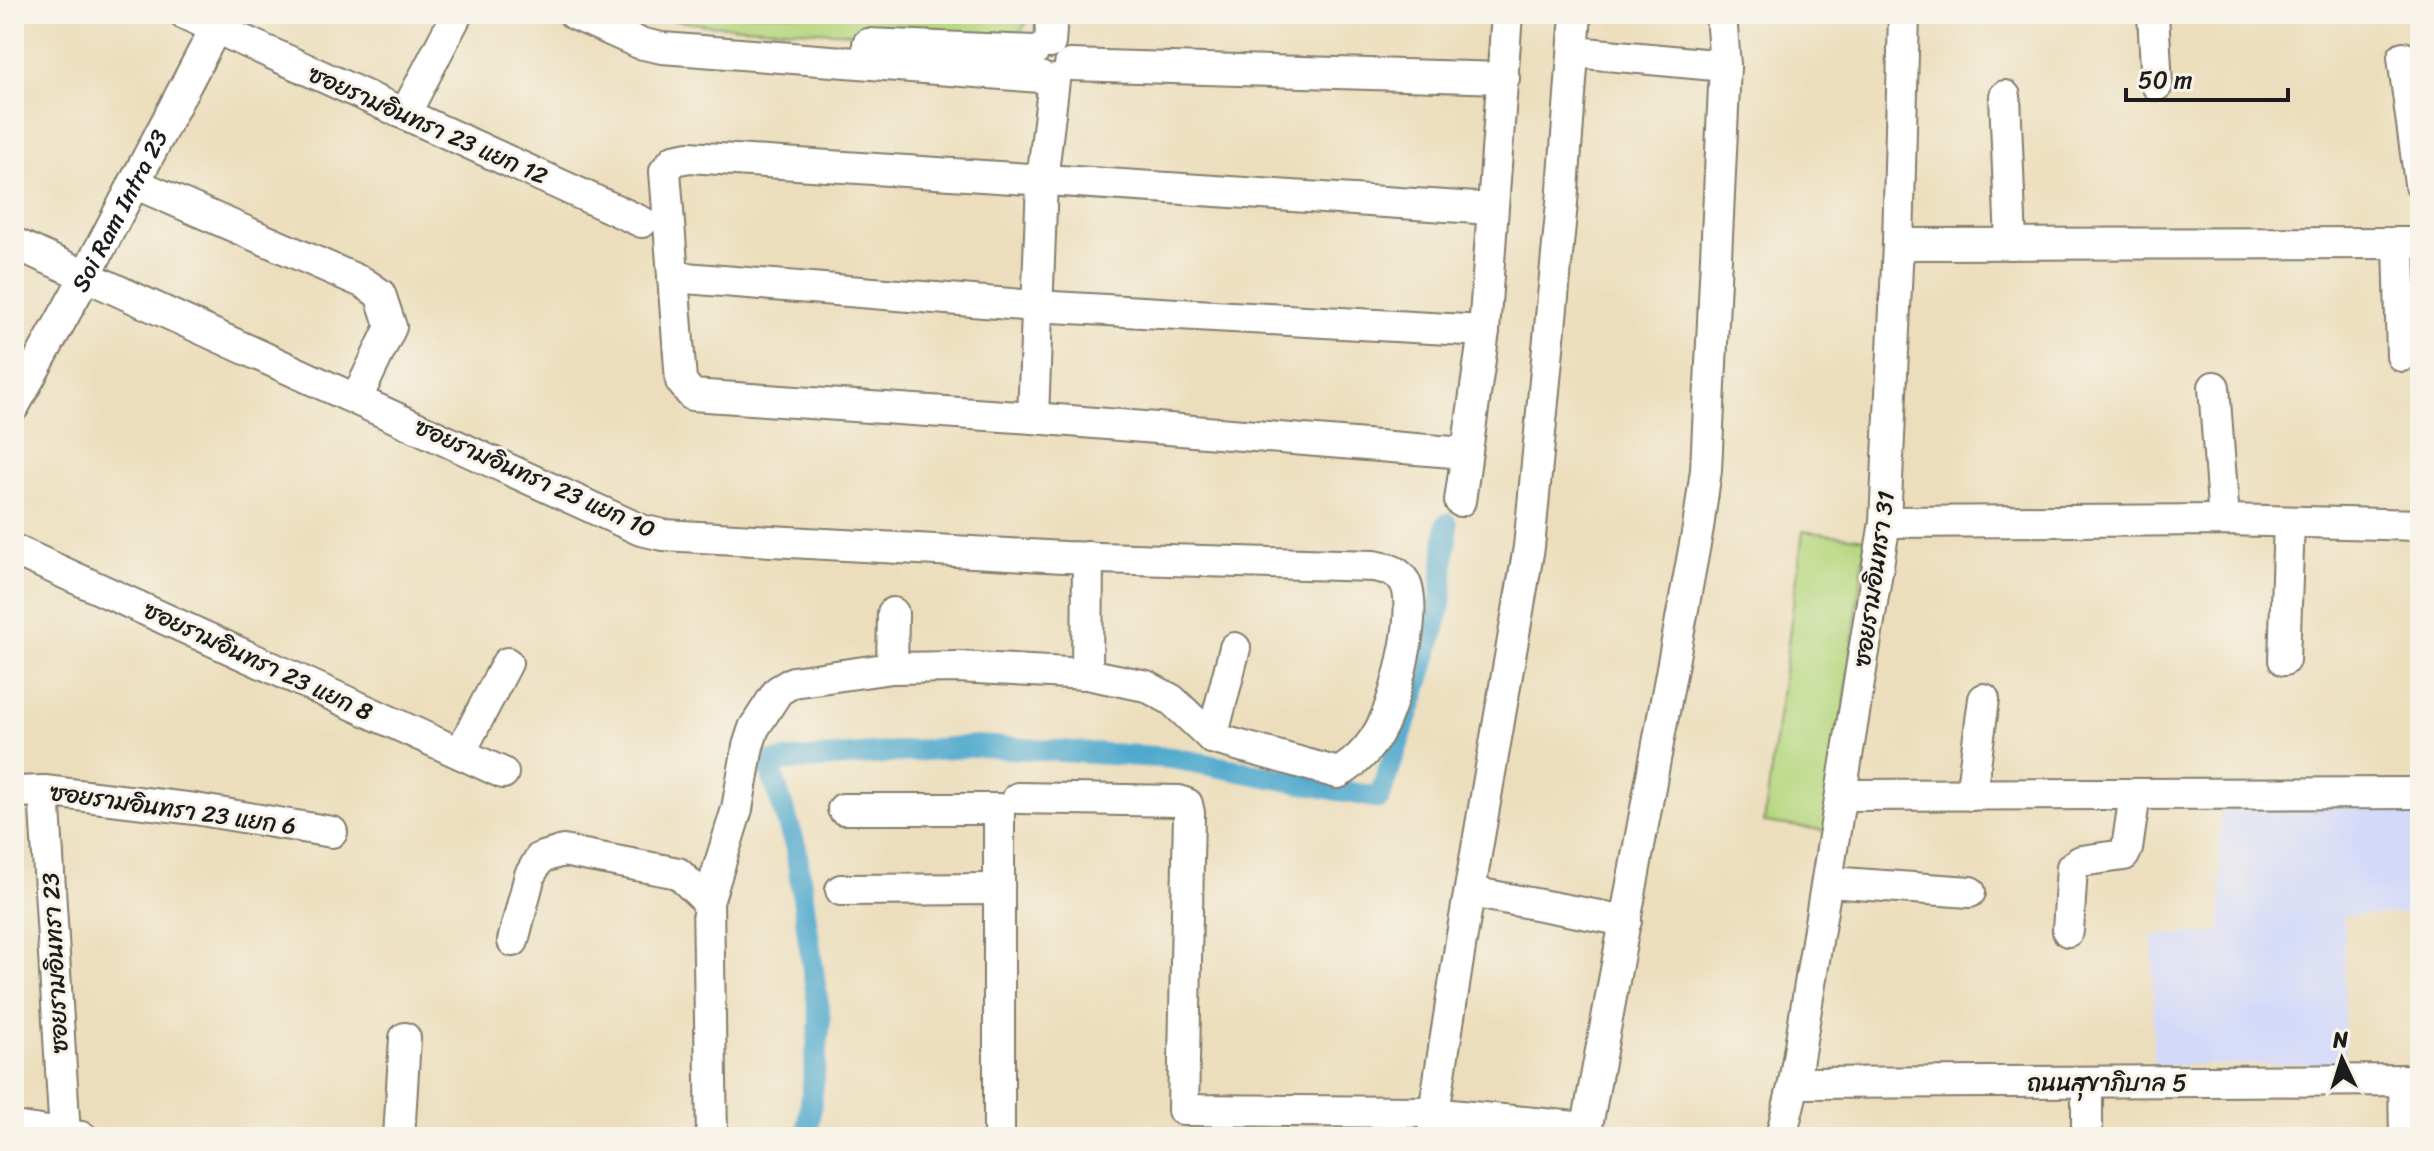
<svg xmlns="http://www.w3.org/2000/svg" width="2434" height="1151" font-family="Sriracha,'Playpen Sans Thai',sans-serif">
<rect width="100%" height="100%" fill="#f7f3e8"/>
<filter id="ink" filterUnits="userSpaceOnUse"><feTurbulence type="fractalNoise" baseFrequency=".0125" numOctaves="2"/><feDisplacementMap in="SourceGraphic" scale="16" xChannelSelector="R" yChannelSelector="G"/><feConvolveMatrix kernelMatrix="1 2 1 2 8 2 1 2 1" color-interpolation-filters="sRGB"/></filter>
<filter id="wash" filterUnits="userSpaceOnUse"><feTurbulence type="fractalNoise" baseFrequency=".006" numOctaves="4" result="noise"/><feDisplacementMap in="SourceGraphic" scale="32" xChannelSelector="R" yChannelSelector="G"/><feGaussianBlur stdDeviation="1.8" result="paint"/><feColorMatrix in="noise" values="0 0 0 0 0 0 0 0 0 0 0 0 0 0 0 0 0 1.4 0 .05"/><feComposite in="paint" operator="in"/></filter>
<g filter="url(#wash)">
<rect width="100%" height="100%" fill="#ecdebc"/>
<path fill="#d3d9f9" d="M2420 803V913L2344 916 2345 1064 2153 1065V935L2221 932 2220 807Z"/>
<path fill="#b6d77f" stroke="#697a4e" stroke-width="2" d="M649 14H1027L1026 24 1013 42 707 25 648 17Z
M1803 531 1866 539 1828 831 1764 822Z"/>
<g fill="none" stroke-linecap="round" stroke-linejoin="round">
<path stroke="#4fa9cd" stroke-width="22" d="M807 1137 820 1020 796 848 768 762 977 746 1173 758 1379 798 1412 704 1434 630 1441 600 1447 524"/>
</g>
</g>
<g filter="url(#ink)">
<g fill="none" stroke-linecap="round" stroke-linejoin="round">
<g stroke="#847d6c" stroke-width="34">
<g id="minor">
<path d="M185 14 642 222"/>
<path d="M574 14 639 43 662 48 1040 77"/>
<path d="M2153 14 2157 85"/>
<path d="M1050 43 1052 14"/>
<path d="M868 44 1034 51"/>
<path d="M1575 52 1725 66"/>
<path d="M2403 57 2420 183"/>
<path d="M1070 65 1504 78"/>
<path d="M2005 96 2011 244"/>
<path d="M405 114 457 14"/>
<path d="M134 183 364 283 380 294 391 327 357 398"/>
<path d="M14 243 641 530 663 535 1064 557 1374 566C1384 568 1395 569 1402 578 1422 600 1397 691 1386 717 1377 740 1359 762 1338 773L1212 738 1172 700 1146 686 1087 674 958 667 892 668 793 682 778 691 754 728 748 746 737 809 708 902"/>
<path d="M2399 243 2402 356"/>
<path d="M1898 244 2420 243"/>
<path d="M673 277 1035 306 1484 331"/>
<path d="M2214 387 2224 520"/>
<path id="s1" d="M14 406 85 277 223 14"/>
<path d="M1033 418 1042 181 1054 80"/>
<path d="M1465 453 1033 418 692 395 681 381 665 171 674 160 689 157 1492 209"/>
<path d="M1460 501 1484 331 1507 14"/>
<path d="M1885 522 2224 520 2420 525"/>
<path d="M14 550 503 773"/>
<path d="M2284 660 2289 522"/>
<path d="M892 668 893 613"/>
<path d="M1087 674 1088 557"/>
<path d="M1212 738 1235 648"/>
<path d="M460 753 507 663"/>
<path d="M44 791 65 1135"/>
<path d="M14 792 44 791 195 809 332 832"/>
<path d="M1842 795 2420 793"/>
<path d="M1971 795 1984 699"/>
<path d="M1018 798 1179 801 1187 804 1189 813 1183 1110 1420 1112 1586 1128"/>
<path d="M843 809H999V1137"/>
<path d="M1828 882 1970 892"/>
<path d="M841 890 999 889"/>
<path d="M1471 892 1626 921"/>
<path d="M2068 931 2072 867 2081 861 2124 855 2127 849 2135 794"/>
<path d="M513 941 530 875 540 858 563 851 678 873 708 902 712 1137"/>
<path d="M2404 1081 2405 1137"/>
<path d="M1794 1083 2420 1080"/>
<path d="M2087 1083V1137"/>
<path d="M14 1127 82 1137"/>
<path d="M399 1137 405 1038"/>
<path d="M1434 1137V1112L1461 941 1529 547 1562 203 1576 14"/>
<path d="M1585 1137 1698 528 1706 470 1725 66 1721 14"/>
<path d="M1781 1137 1794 1083 1885 522 1898 244 1904 14"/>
</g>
</g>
<use href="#minor" stroke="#fff" stroke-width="30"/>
</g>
</g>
<g text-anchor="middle" stroke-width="6" stroke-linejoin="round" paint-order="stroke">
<g font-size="24" fill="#1c1c1c" stroke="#f7f3e8">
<text transform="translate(428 125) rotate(24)" y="8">ซอยรามอินทรา 23 แยก 12</text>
<text dy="8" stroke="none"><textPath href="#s1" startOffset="222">Soi Ram Intra 23</textPath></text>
<text transform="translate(535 478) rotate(24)" y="8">ซอยรามอินทรา 23 แยก 10</text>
<text transform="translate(1874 579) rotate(-82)" y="8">ซอยรามอินทรา 31</text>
<text transform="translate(258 661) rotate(25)" y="8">ซอยรามอินทรา 23 แยก 8</text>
<text transform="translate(173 809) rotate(8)" y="8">ซอยรามอินทรา 23 แยก 6</text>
<text transform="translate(55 963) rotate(-93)" y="8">ซอยรามอินทรา 23</text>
<text x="2107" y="1091">ถนนสุขาภิบาล 5</text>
</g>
</g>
<rect width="2434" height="1151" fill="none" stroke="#f7f3e8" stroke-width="48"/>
<g transform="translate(2342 1059) rotate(356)" stroke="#f7f3e8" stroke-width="6" paint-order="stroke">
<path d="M0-6L14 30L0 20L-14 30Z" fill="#1c1c1c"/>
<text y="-12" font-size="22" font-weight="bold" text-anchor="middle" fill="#1c1c1c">N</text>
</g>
<path d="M2126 88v12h162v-12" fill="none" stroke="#1c1c1c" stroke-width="4"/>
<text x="2138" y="88" font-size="24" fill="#1c1c1c" stroke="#f7f3e8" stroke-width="6" paint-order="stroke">50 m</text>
</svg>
